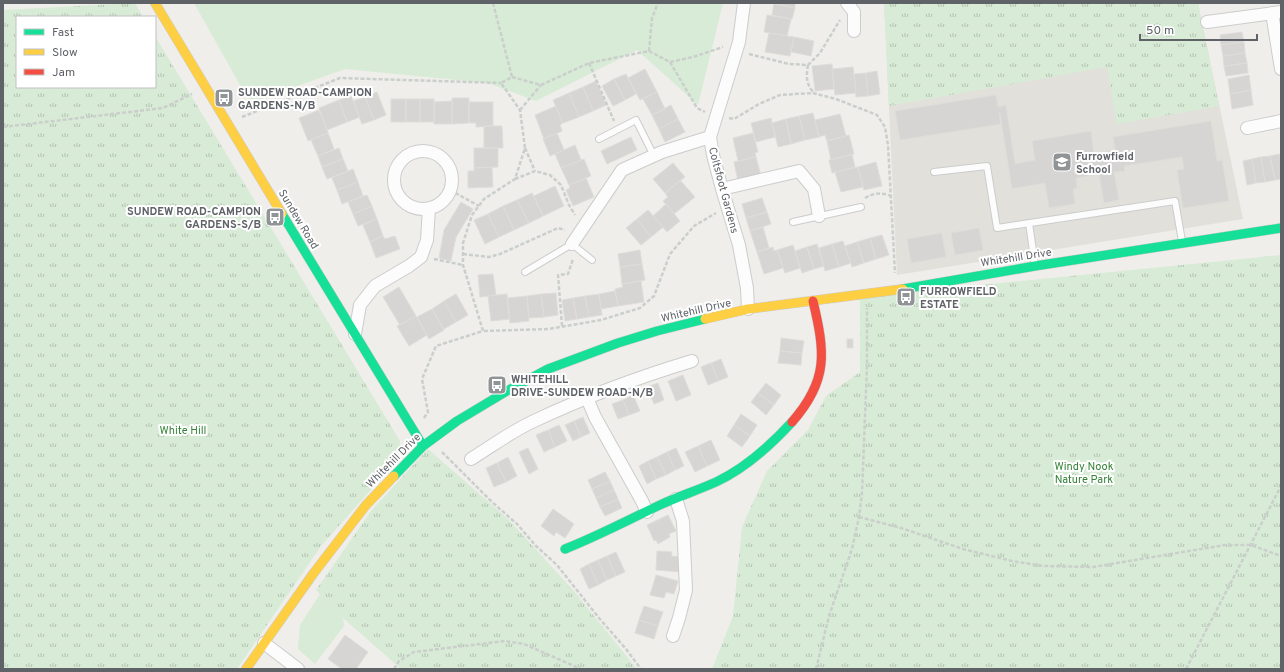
<svg xmlns="http://www.w3.org/2000/svg" width="1284" height="672" font-family="Overpass,sans-serif">
<defs>
<pattern id="park-tufts" width="24" height="20" patternUnits="userSpaceOnUse"><rect width="24" height="20" fill="#d8ebd6"/><path d="M3 7l-1-3M5 7V3M7 7l1-3M15 17l-1-3M17 17v-4M19 17l1-3" fill="none" stroke="#b2c2b1"/></pattern>
</defs>
<rect width="100%" height="100%" fill="#efeeea"/>
<path fill="#e2e0da" d="M884 3H1198L1243 219 897 275Z"/>
<path fill="#d8ebd6" d="M194 3H723L698 105 637 50 536 101 488 83 345 69 250 103Z
M320 594 343 618 344 626 315 664 298 649 300 625Z"/>
<path fill="url(#park-tufts)" d="M135 3 143 17H17V87H155V36L400 441 399 458 321 546 237 669H3V10Z
M884 3H1198L1219 106 1117 124 1107 67 889 106Z
M1281 255V669H712L733 616 742 527 767 471 808 430 826 396 860 372V297Z
M428 449 508 519 573 590 637 669H401L343 618 316 590 371 511Z"/>
<path fill="#d6d5d3" stroke="#deddd9" d="M774 3H795V8Z
M774 4 795 8 792 19 772 15Z
M767 15 791 19 787 36 764 32Z
M1242 32 1244 42 1221 45 1220 35Z
M769 33 794 37 790 56 765 52Z
M794 37 814 41 811 56 791 52Z
M1244 42 1245 53 1223 56 1221 45Z
M1245 53 1247 63 1224 66 1223 56Z
M1247 63 1248 73 1226 76 1224 66Z
M832 64 834 89 815 91 812 66Z
M853 67 856 93 835 95 832 69Z
M645 69 657 92 640 100 628 78Z
M877 71 880 94 868 96 866 73Z
M866 73 868 96 856 97 854 74Z
M626 74 636 94 625 100 614 79Z
M1249 75 1251 90 1230 94 1228 79Z
M614 79 625 100 613 106 602 86Z
M596 81 606 105 593 111 583 87Z
M583 87 593 111 579 117 569 93Z
M1251 90 1253 105 1232 109 1230 94Z
M377 92 386 115 374 120 365 97Z
M657 92 665 109 652 115 643 99Z
M569 93 579 117 563 123 553 100Z
M996 95 998 107 1006 105 1015 164 1035 160 1032 141 1091 131 1094 154 1115 150 1113 137 1211 121 1217 161 1222 160 1229 201 1183 208 1177 170 1184 169 1182 157 1124 166 1125 171 1114 172 1119 200 1104 203 1099 174 1076 178 1077 188 1073 189 1075 204 1049 208 1045 183 1012 189 1000 113H999L1001 124 900 140 895 111Z
M351 96 360 117 347 122 339 100Z
M365 97 374 120 362 124 353 101Z
M452 98H469V123L452 124Z
M391 99H406V122H391Z
M406 99H420V122H406Z
M420 99H434V122H420Z
M339 100 347 122 327 130 319 108Z
M452 101V124H434V102Z
M469 102H493V126L476 127V123H469Z
M671 105 678 119 659 129 652 115Z
M556 106 563 123 560 125 562 131 544 139 535 115Z
M319 110 328 133 308 141 299 118Z
M813 113 819 137 805 140 799 116Z
M840 114 846 136 827 141 825 135 819 137 815 120Z
M799 116 805 140 791 144 786 119Z
M771 118 775 137 756 142 751 123Z
M678 119 685 132 665 142 659 129Z
M786 119 791 144 778 147 772 123Z
M484 126H502L503 148H484Z
M328 133 334 149 318 156 311 140Z
M557 133 564 150 550 156 543 139Z
M753 133 758 152 755 153 756 157 738 161 733 138Z
M849 135 854 154 831 160 827 141Z
M631 137 637 150 607 164 601 151Z
M575 145 581 160 561 168 555 154Z
M339 148 343 159 322 167 318 156Z
M474 148H498V167L474 168Z
M852 154 855 167 832 173 829 160Z
M1280 154 1281 179 1275 180 1270 156Z
M1270 156 1275 180 1265 182 1261 157Z
M756 157 761 176 738 181 734 162Z
M1261 157 1265 182 1256 183 1252 159Z
M343 159 348 171 327 179 322 167Z
M584 159 591 176 569 185 561 168Z
M1252 159 1256 183 1247 185 1243 161Z
M876 162 882 186 864 190 858 167Z
M673 163 685 177 665 193 653 179Z
M492 167 493 187 468 188V171H474V168Z
M858 167 863 187 841 192 835 172Z
M353 169 358 182 337 190 332 178Z
M586 178 594 197 573 206 566 190 570 188 569 185Z
M680 180 695 197 674 214 663 201 668 197 665 193Z
M358 182 363 196 342 204 337 190Z
M555 186 564 206 543 216 534 196Z
M532 193 543 216 529 223 517 200Z
M367 195 372 206 353 214 348 202Z
M762 198 767 212 746 218 742 204Z
M517 200 529 223 514 230 503 206Z
M461 202 473 209 456 237 451 261 439 258 444 230Z
M666 204 680 221 667 232 653 216Z
M372 206 377 219 358 226 353 214Z
M503 206 514 230 499 237 488 214Z
M648 210 663 227 651 237 637 219Z
M767 212 771 224 750 231 746 218Z
M488 214 499 237 485 244 474 220Z
M377 219 383 236 370 242 363 225Z
M637 219 651 237 641 245 626 228Z
M763 227 769 248 757 252 750 231Z
M979 228 983 250 955 255 951 233Z
M942 233 946 257 911 263 907 239Z
M882 235 889 255 876 259 870 238Z
M383 236 385 239 395 236 400 249 376 258 370 242Z
M870 238 876 259 864 263 857 242Z
M843 241 851 263 839 267 832 244Z
M857 242 864 263 852 267 845 246Z
M817 244 824 266 814 269 807 247Z
M832 244 839 267 825 271 819 248Z
M793 245 800 268 785 273 777 250Z
M773 247 774 251 777 250 783 268 764 274 757 252Z
M807 247 814 269 802 273 795 251Z
M640 250 642 264 620 267 618 254Z
M642 264 645 280 622 284 620 267Z
M493 274 496 295 480 297 478 275Z
M641 281 644 302 618 306 615 289 623 287 622 284Z
M399 287 416 316 400 325 383 297Z
M615 291 618 306 601 309 599 294Z
M556 293 558 315 544 317 541 294Z
M456 294 468 315 456 322 444 301Z
M507 294 510 319 491 321 488 296Z
M541 294 544 317 529 318 527 296Z
M599 294 602 315 589 317 585 296Z
M527 296 529 321 510 323 507 298Z
M585 296 589 317 577 319 573 298Z
M573 298 577 319 565 321 562 300Z
M444 301 456 322 444 329 432 309Z
M432 309 444 330 429 339 417 317Z
M416 316 427 335 409 346 397 326Z
M781 338 804 341 802 353 780 351Z
M847 339H853V348H847Z
M780 351 802 353 801 365 778 363Z
M721 359 728 377 718 381 711 363Z
M711 363 718 381 708 385 701 367Z
M683 375 691 395 676 401 668 381Z
M658 383 664 400 654 404 647 387Z
M766 383 781 395 774 405 758 393Z
M758 393 774 405 766 415 751 402Z
M633 395 640 411 629 415 623 400Z
M623 400 629 415 618 419 612 404Z
M741 414 757 425 750 436 734 425Z
M583 417 590 433 581 437 574 421Z
M574 421 581 437 573 441 565 425Z
M559 425 567 441 555 447 548 430Z
M734 425 750 436 742 447 727 436Z
M548 430 555 447 544 452 536 435Z
M711 440 720 460 707 466 698 446Z
M698 446 707 466 695 472 685 452Z
M528 448 538 469 529 474 519 452Z
M676 448 684 466 675 470 667 452Z
M667 452 675 470 666 475 657 457Z
M508 457 517 476 506 482 497 463Z
M657 457 666 475 656 479 648 461Z
M648 461 656 479 647 484 639 466Z
M497 463 506 482 494 487 486 468Z
M605 472 610 481 592 489 588 480Z
M610 481 614 490 596 498 592 489Z
M614 490 618 499 600 507 596 498Z
M618 499 622 508 605 516 600 507Z
M553 509 574 524 565 538 556 532 554 536 541 526Z
M668 515 676 531 669 534 670 537 658 544 656 540 654 541 647 525Z
M657 551 672 552 671 556 681 557 680 572 656 570Z
M616 552 625 572 616 576 607 556Z
M607 556 616 576 607 580 598 560Z
M598 560 607 580 598 585 589 564Z
M589 564 598 585 589 589 580 569Z
M656 575 678 581 674 594 666 592 664 598 650 595Z
M644 606 663 612 658 626 639 620Z
M639 620 658 626 654 639 635 633Z
M345 635 368 652 356 669H342L328 659Z"/>
<g fill="none" stroke-linecap="round" stroke-linejoin="round">
<g stroke="#cbcccc" stroke-width="8">
<path id="lane" d="M599 139 636 120 654 156
M934 172 987 166 997 228 1175 201 1182 241
M793 222 861 207
M1029 223 1035 265
M525 272 572 244 592 260"/>
</g>
<g stroke="#cbcccc" stroke-width="14">
<path id="street" d="M744 3 739 42 710 137 713 155 722 189 739 245 747 288 748 309
M847 3 854 12V31
M1272 13 1281 69
M1207 22 1281 12
M1247 128 1281 121
M394 180a29 29 0 1 1 58 0a29 29 0 1 1-58 0Z
M722 189 799 171 814 189 819 216
M572 244 622 170 662 152 710 137
M355 334 360 305 375 286 409 266 421 257 427 240 429 208
M587 398 595 417 642 501 647 512
M471 459C492 446 512 431 534 421 585 397 639 377 692 361
M673 636 679 618 686 590 683 521 676 499
M264 643 298 669"/>
</g>
<g stroke="#cacacb" stroke-width="10">
<path id="fast" d="M282 214 423 446
M903 289 1035 266 1281 228
M394 476 423 446 457 421 507 391 548 369 618 343 657 331 705 319
M565 549C598 536 630 519 662 504 680 496 698 490 716 482 746 468 770 446 792 422"/>
</g>
<g stroke="#cacacb" stroke-width="10">
<path id="slow" d="M155 3 282 214
M705 319 748 309 903 289
M246 669 313 574 366 505 394 476"/>
</g>
<g stroke="#cacacb" stroke-width="10">
<path id="jam" d="M792 422C829 380 825 352 813 301"/>
</g>
<path stroke="#cacfcc" stroke-width="2.5" stroke-dasharray="4 2" stroke-linecap="butt" d="M649 51 652 18 658 3
M749 54 789 64 808 65 820 53 840 20
M670 62 697 108 705 112
M589 63 614 121
M808 65C806 76 806 83 813 92
M512 77 541 85 589 63 649 51 670 62 693 57 723 47
M520 110 541 85
M242 117 340 78 501 83
M729 118 734 119 759 104 780 95 813 93 836 99 877 115 885 127 888 145 895 273
M3 127 163 108 192 94
M525 148 535 171
M515 179 535 171 550 175 561 185 569 205 575 215
M450 190 479 206
M865 198C873 193 882 192 891 196
M463 254 489 257 500 254 558 228 565 230
M434 259 463 265
M562 326 558 275 568 274 573 259
M484 331 548 329 601 320 640 308 654 296 670 254 694 226 716 213
M424 418 428 412 422 379 436 346 483 331 463 265V243L472 215 484 199 515 179 525 148 520 110 501 83 512 77 493 3
M442 452 492 502 517 524 536 546 557 565 599 618 626 649 641 669
M859 517 901 528 963 549 1012 561 1043 566 1093 567 1225 545H1251L1281 556
M394 669 399 661 414 652 505 641 524 644 581 669
M816 669 829 616 852 549 859 517 862 493 867 366V308
M1186 669 1281 486"/>
<use href="#lane" stroke="#fdfcfc" stroke-width="6"/>
<use href="#street" stroke="#fdfcfc" stroke-width="12"/>
<use href="#fast" stroke="#16e098" stroke-width="9"/>
<use href="#slow" stroke="#ffcf43" stroke-width="9"/>
<use href="#jam" stroke="#f24e42" stroke-width="9"/>
</g>
<defs>
<g id="bus-square" transform="scale(1)"><rect x="-9" y="-9" width="18" height="18" rx="4" fill="#919496" stroke="#fff"/><path d="M-5-6H5V4H4V6H2V4H-2V6H-4V4H-5ZM-3.5-4V0h7V-4ZM-3.5 1.2v1.5H-2V1.2ZM2 1.2v1.5H3.5V1.2Z" fill="#fff"/></g>
<g id="school-square" transform="scale(1)"><rect x="-9" y="-9" width="18" height="18" rx="4" fill="#919496" stroke="#fff"/><path d="M0-5L7-2L0 1L-7-2ZM-4 1L0 2.5L4 1V4Q0 6-4 4Z" fill="#fff"/></g>
</defs>
<g fill-rule="evenodd">
<use href="#bus-square" x="224" y="98"/>
<use href="#school-square" x="1062" y="162"/>
<use href="#bus-square" x="275" y="217"/>
<use href="#bus-square" x="906" y="297"/>
<use href="#bus-square" x="497" y="385"/>
</g>
<g text-anchor="middle" stroke-width="4" stroke-linejoin="round" paint-order="stroke">
<g font-size="11" font-weight="bold" fill="#5f6368" stroke="#fff" text-anchor="start">
<text x="238" y="96">SUNDEW ROAD-CAMPION<tspan x="238" dy="13">GARDENS-N/B</tspan></text>
<text x="1076" y="160">Furrowfield<tspan x="1076" dy="13">School</tspan></text>
<text x="261" y="215" text-anchor="end">SUNDEW ROAD-CAMPION<tspan x="261" dy="13">GARDENS-S/B</tspan></text>
<text x="920" y="295">FURROWFIELD<tspan x="920" dy="13">ESTATE</tspan></text>
<text x="511" y="383">WHITEHILL<tspan x="511" dy="13">DRIVE-SUNDEW ROAD-N/B</tspan></text>
</g>
<g font-size="11" fill="#5f6368" stroke="#fff">
<text transform="translate(724 190) rotate(75)" y="4">Coltsfoot Gardens</text>
<text transform="translate(299 219) rotate(59)" y="4">Sundew Road</text>
<text transform="translate(1016 257) rotate(-9)" y="4">Whitehill Drive</text>
<text transform="translate(696 310) rotate(-13)" y="4">Whitehill Drive</text>
<text transform="translate(393 460) rotate(-45)" y="4">Whitehill Drive</text>
</g>
<g font-size="11" fill="#348238" stroke="#fff">
<text x="183" y="434">White Hill</text>
<text x="1084" y="470">Windy Nook<tspan x="1084" dy="13">Nature Park</tspan></text>
</g>
</g>
<rect width="1284" height="672" fill="none" stroke="#5f6368" stroke-width="8"/>
<rect x="16" y="16" width="140" height="72" fill="#ffffff" stroke="#bfc1c3"/>
<rect x="24" y="29" width="20" height="6" fill="#16e098" stroke="#bfc1c3"/>
<text x="52" y="36" font-size="12" fill="#5f6368">Fast</text>
<rect x="24" y="49" width="20" height="6" fill="#ffcf43" stroke="#bfc1c3"/>
<text x="52" y="56" font-size="12" fill="#5f6368">Slow</text>
<rect x="24" y="69" width="20" height="6" fill="#f24e42" stroke="#bfc1c3"/>
<text x="52" y="76" font-size="12" fill="#5f6368">Jam</text>
<path d="M1140 34v6h117v-6" fill="none" stroke="#5f6368" stroke-width="2"/>
<text x="1146" y="34" font-size="12" fill="#5f6368" stroke="#ffffff" stroke-width="3" paint-order="stroke">50 m</text>
</svg>
